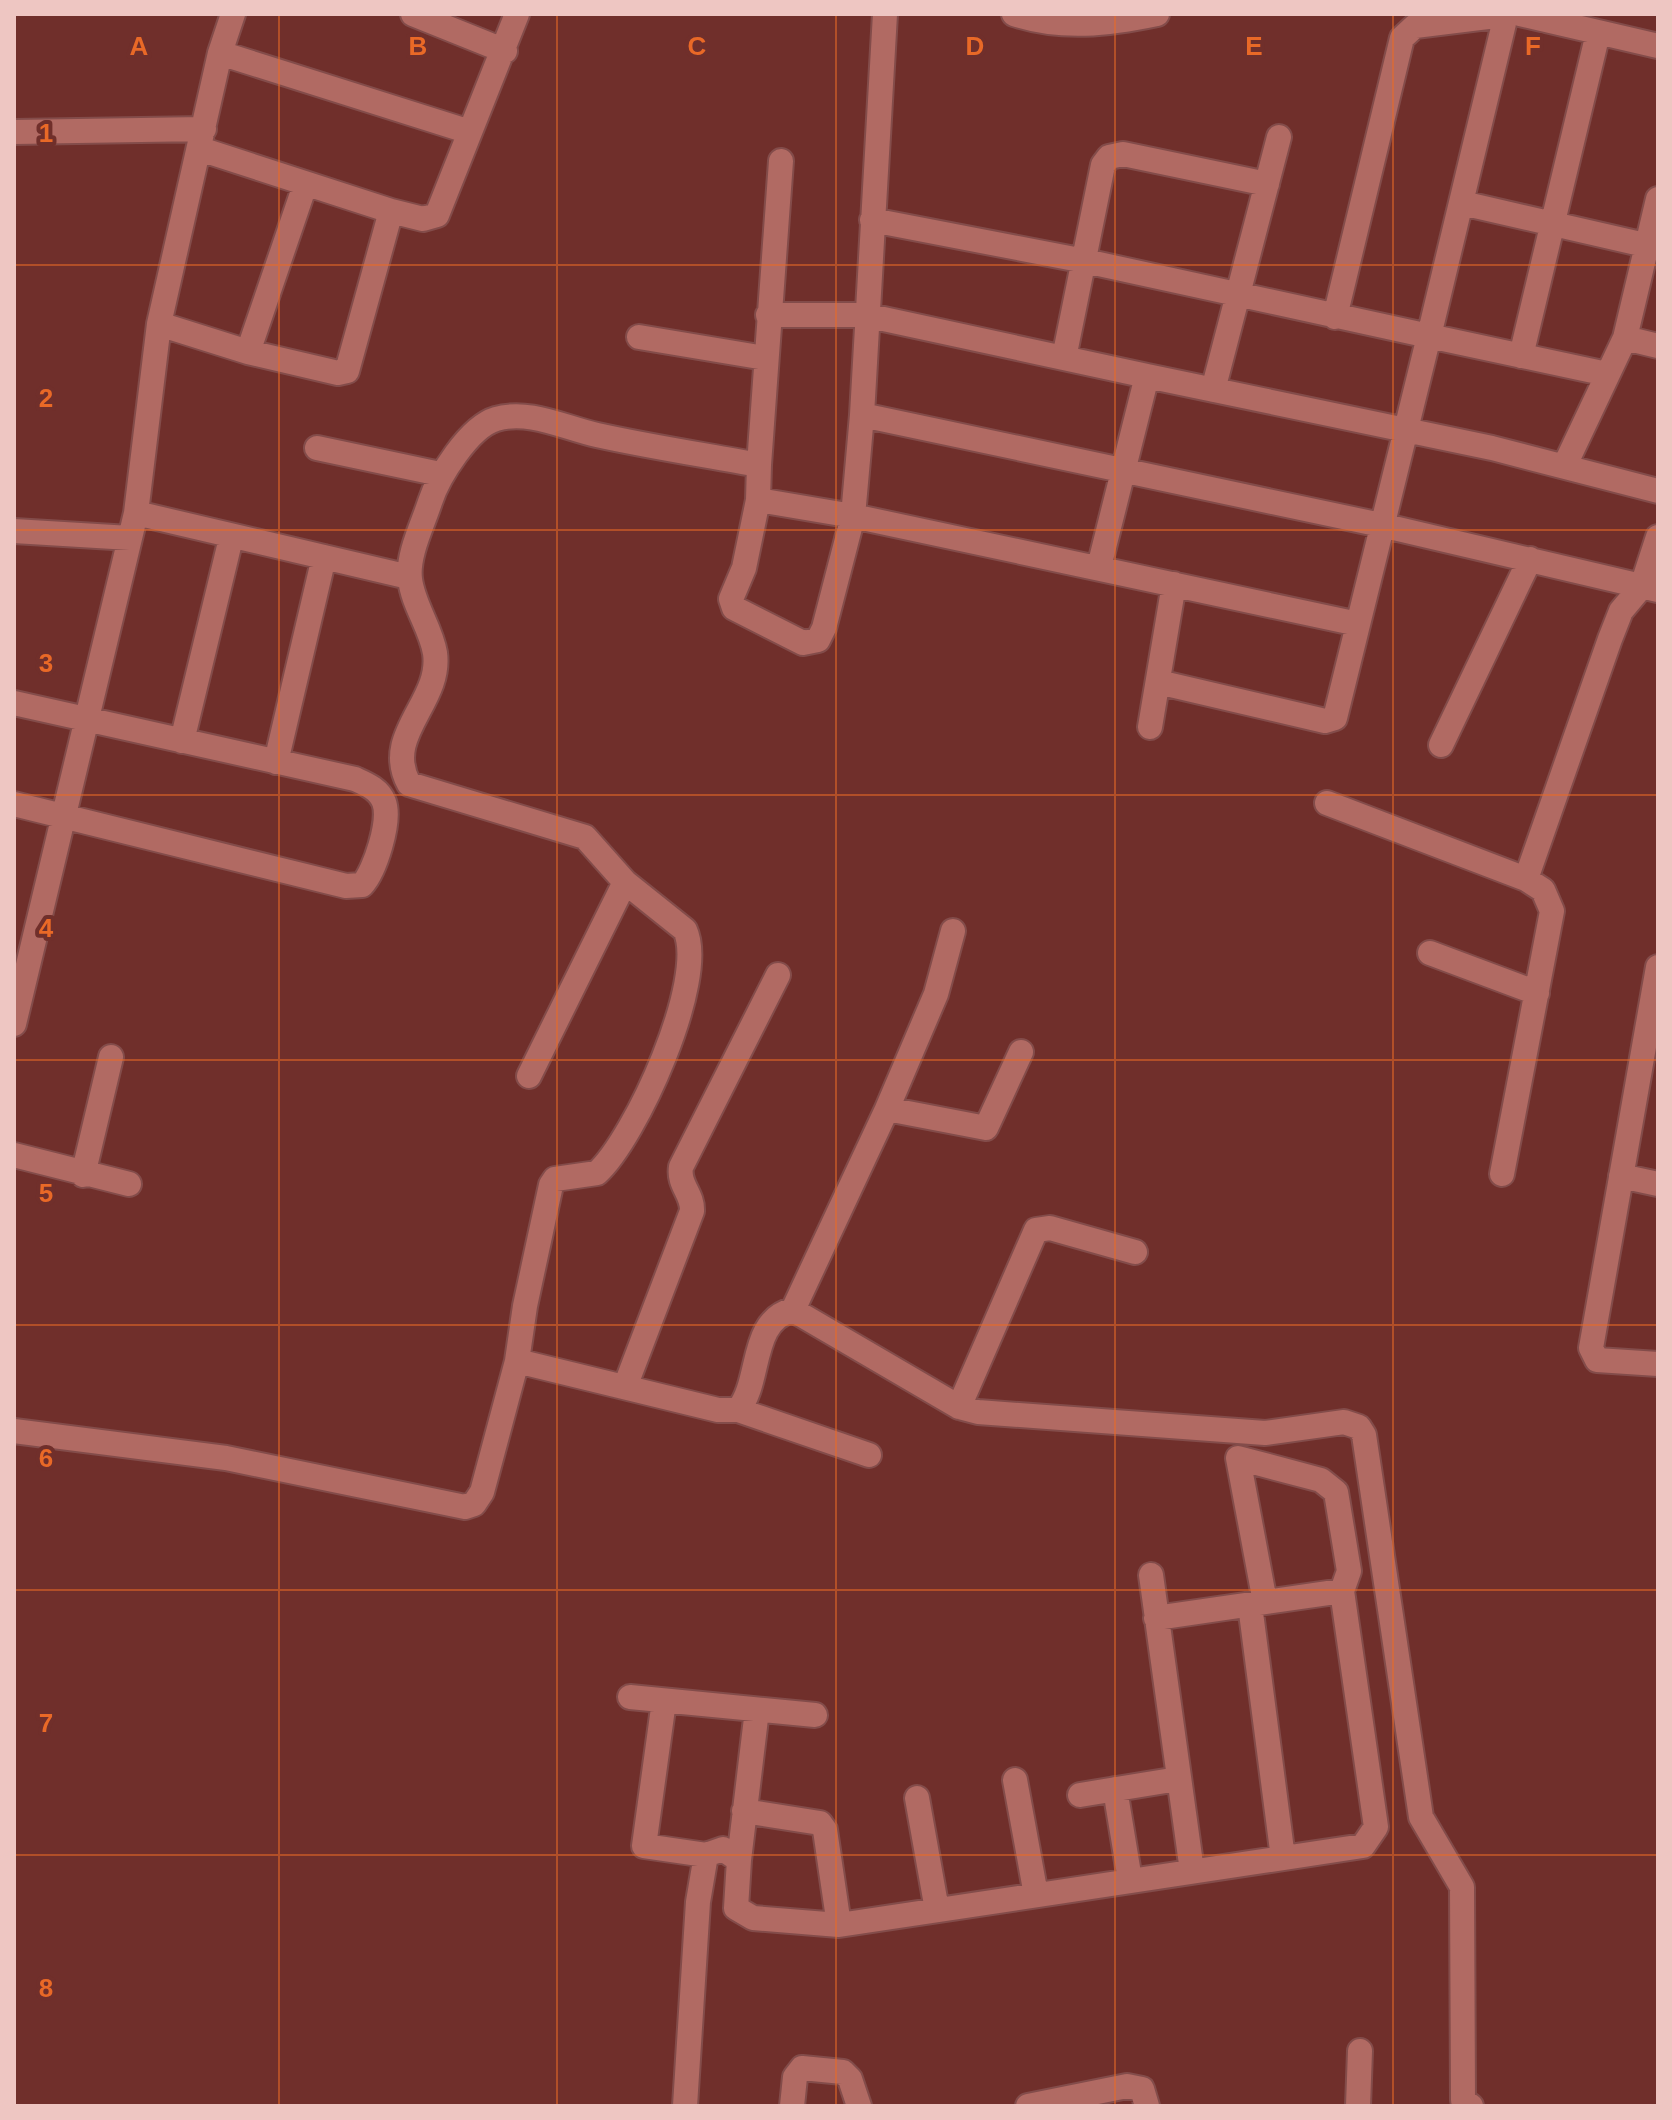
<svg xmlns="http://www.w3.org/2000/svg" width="1672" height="2120" font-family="Helvetica,sans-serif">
<rect width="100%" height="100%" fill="#702f2b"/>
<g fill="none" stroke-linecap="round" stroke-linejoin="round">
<g stroke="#834c4a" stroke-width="28">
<path id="minor" d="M413 14 505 51
M885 14 862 415 1381 525 1658 590
M1014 14C1062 30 1109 24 1157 14
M1520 14 1658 46
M1506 15 1429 336 1607 374
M220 53 470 132
M14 132 204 129
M200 149 391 211
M1462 203 1658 248
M872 220 1085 261 1429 336 1335 718 1325 721 1158 682
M768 315H865L1147 376 1099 567
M1335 317 1402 38 1415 26 1512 14
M159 324 248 352 305 185
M639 337 765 358
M1625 338 1658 346
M248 352 338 373 347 371 391 211 423 219 437 215 517 14
M1521 356 1598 33
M1064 358 1103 165 1109 157 1123 154 1267 184
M1147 376 1492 448 1658 491
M1213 390 1279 137
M862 415 853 516 758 500 744 568 731 599 734 608 803 643 818 640 824 628 853 516 1358 624
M317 448 440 474
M759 465 781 161
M1565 465 1625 338 1658 199
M758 500 759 465C705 455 651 447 597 435 565 428 529 409 496 419 469 427 438 477 430 502 423 524 407 555 410 579 413 605 431 628 435 653 442 702 382 735 409 784L585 837 625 882 685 930C708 979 635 1139 597 1173L555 1179 551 1185 525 1306 517 1361 718 1410H738C762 1381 749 1320 793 1310L959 1407 978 1412 1265 1433 1344 1422 1359 1427 1364 1435 1421 1817 1462 1887 1463 2100 1471 2106
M136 513 409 577
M14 531 130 538
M14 703 355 779C366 784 379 789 384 802 391 821 375 871 362 885L346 886 14 804
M1150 727 1174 584
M182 741 231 538
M1441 745 1530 559
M276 762 324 557
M1327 803 1526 879
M1430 953 1537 993
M1658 967 1591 1348 1597 1360 1658 1364
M14 1024 136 513 159 324 220 53 233 14
M529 1076 625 882
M887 1109 936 994 953 931
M14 1155 129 1184
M1502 1174 1552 911 1543 890 1526 879 1610 639 1621 611 1642 586 1658 537
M83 1175 111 1057
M1621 1176 1658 1184
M793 1310 887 1109 986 1128 1021 1052
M625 1387 692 1211C693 1194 678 1185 681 1167L778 975
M959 1407 1036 1230 1050 1228 1135 1252
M738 1410 869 1455
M14 1431 226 1458 465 1507 474 1504 482 1492 517 1361
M1151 1575 1192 1871
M1250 1605 1283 1858
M1156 1618 1342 1591
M630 1697 815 1715
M664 1701 644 1846 706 1855
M1015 1780 1036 1895
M1115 1789 1130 1880
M1080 1795 1178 1779
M917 1798 937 1910
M744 1811 820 1823 825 1830 839 1925
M739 1860 757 1710
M685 2106 698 1902 706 1855 723 1849 739 1860 736 1908 753 1918 839 1925 1363 1846 1376 1827 1342 1591 1349 1571 1336 1492 1321 1480 1238 1458 1265 1602
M792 2106 795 2077 802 2068 843 2072 850 2079 859 2106
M1028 2106 1127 2086 1142 2089 1147 2106
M1358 2106 1360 2051"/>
</g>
<use href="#minor" stroke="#b16a63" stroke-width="24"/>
</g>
<path fill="none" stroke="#e96927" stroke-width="2" stroke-opacity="0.55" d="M279 14V2106M557 14V2106M836 14V2106M1115 14V2106M1393 14V2106M14 265H1658M14 530H1658M14 795H1658M14 1060H1658M14 1325H1658M14 1590H1658M14 1855H1658"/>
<g font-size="26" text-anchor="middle" font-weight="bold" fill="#e96927" stroke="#702f2b" stroke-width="8" stroke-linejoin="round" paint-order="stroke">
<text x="139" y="55">A</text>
<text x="418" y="55">B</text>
<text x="697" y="55">C</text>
<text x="975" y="55">D</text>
<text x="1254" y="55">E</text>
<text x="1533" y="55">F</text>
<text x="46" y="142">1</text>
<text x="46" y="407">2</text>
<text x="46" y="672">3</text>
<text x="46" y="937">4</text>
<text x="46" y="1202">5</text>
<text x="46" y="1467">6</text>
<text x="46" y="1732">7</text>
<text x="46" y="1997">8</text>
</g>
<rect width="1672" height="2120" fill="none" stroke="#eec6c2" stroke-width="32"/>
</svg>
